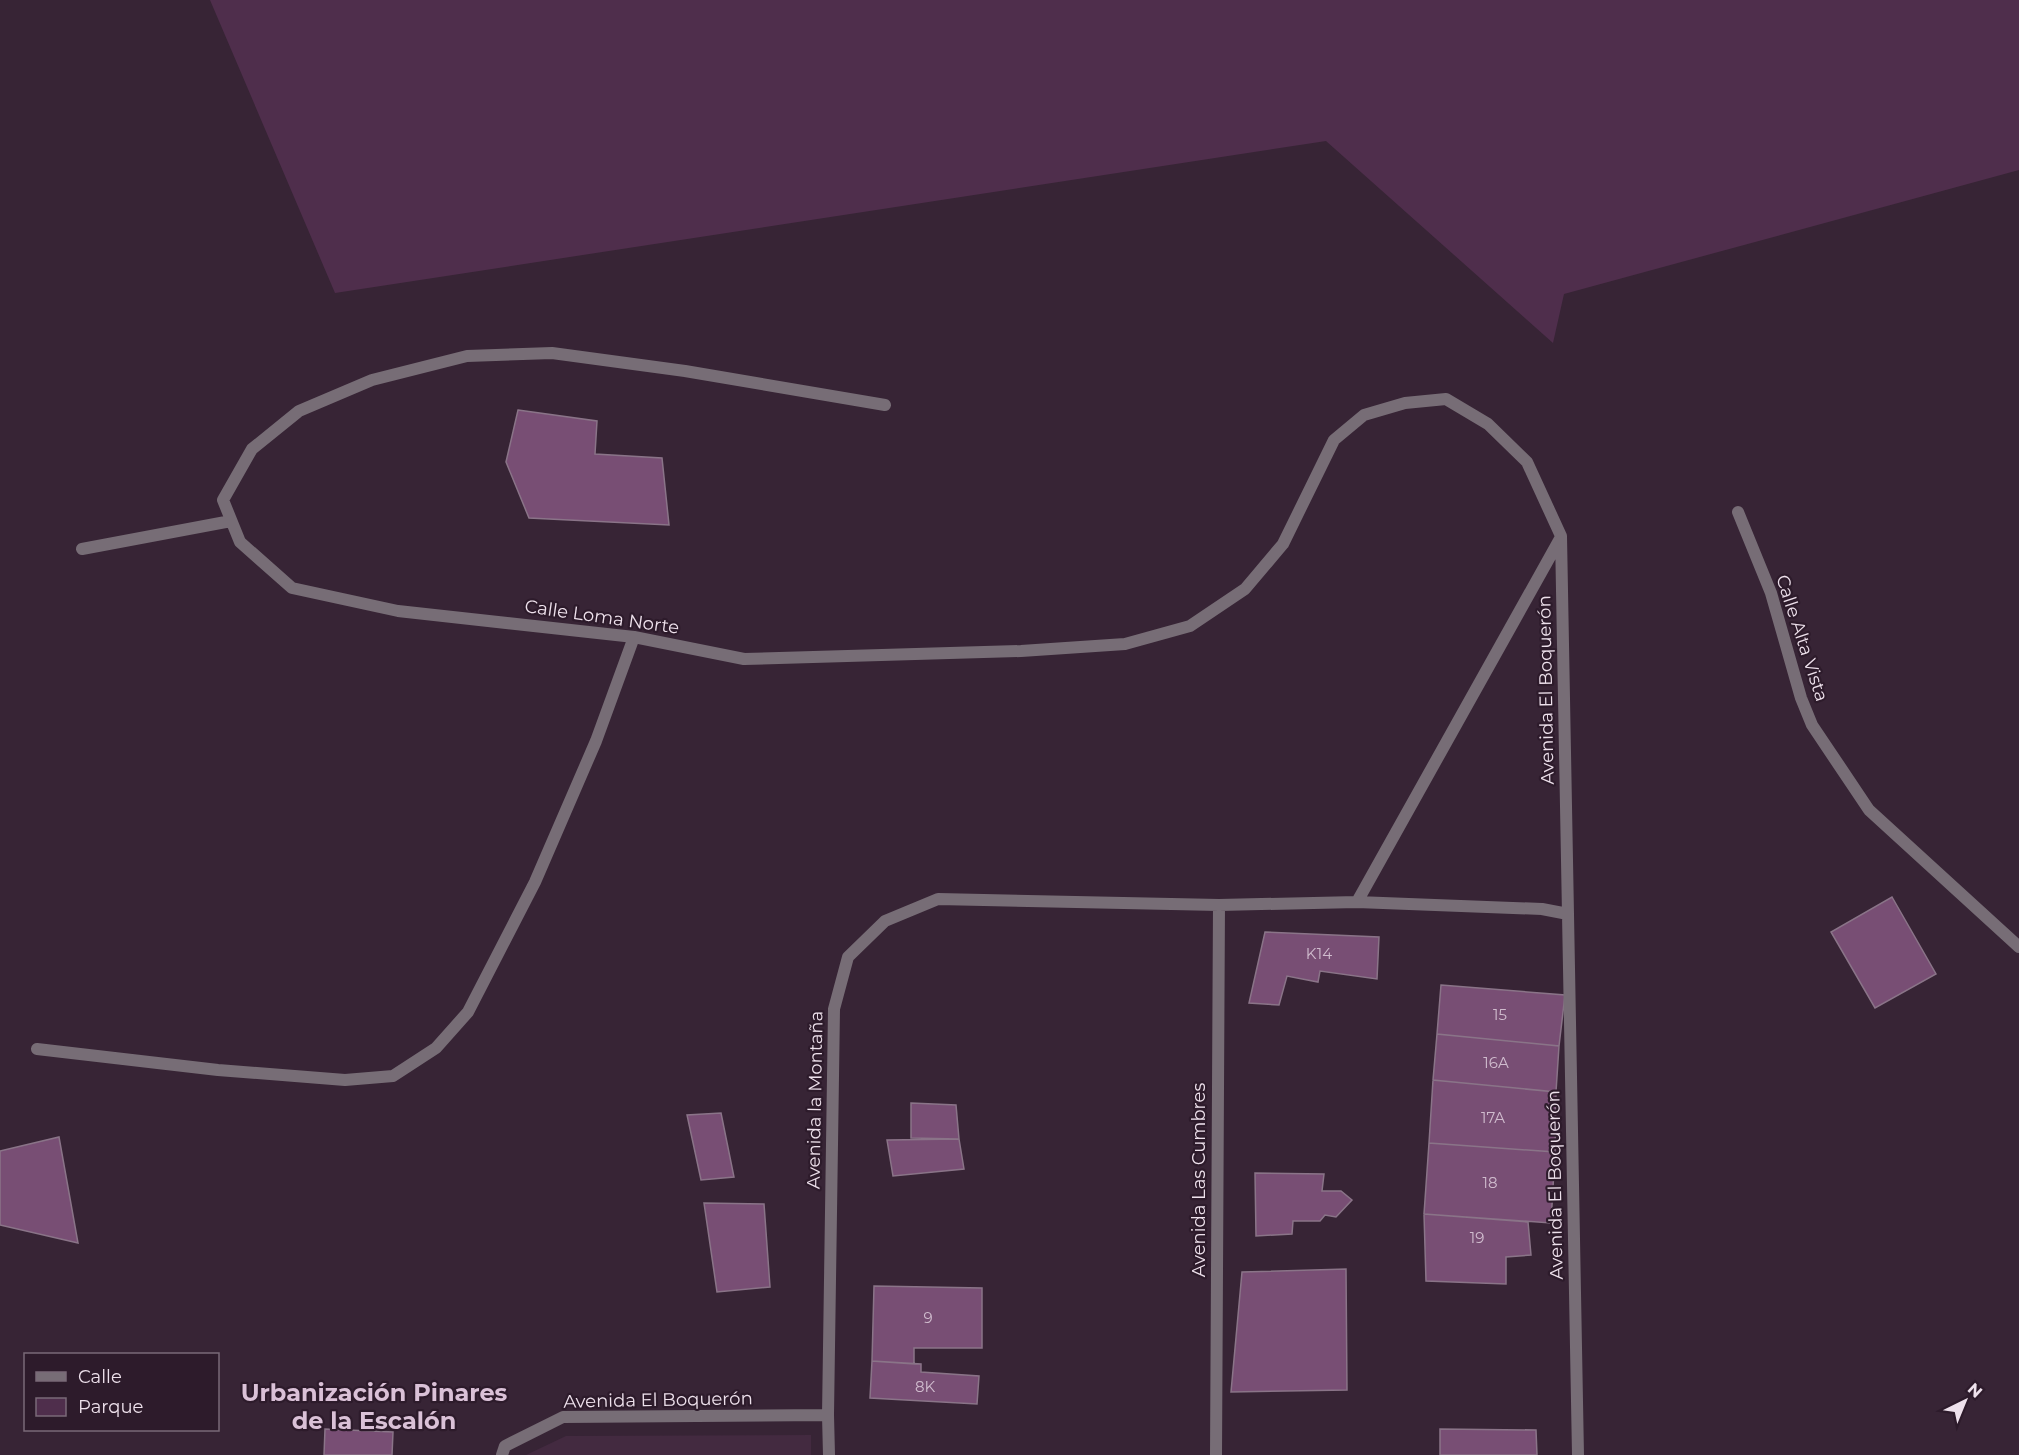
<svg xmlns="http://www.w3.org/2000/svg" width="2019" height="1455" font-family="Montserrat,sans-serif">
<rect width="100%" height="100%" fill="#372435"/>
<path fill="#432a40" d="M811 1435V1455H526L566 1436Z"/>
<path fill="#4f2e4c" d="M210 0H2019V170L1564 294 1553 343 1326 141 335 293Z"/>
<path fill="#784e74" stroke="#8a7488" stroke-width="1.5" d="M518 410 597 421 595 454 662 458 669 525 529 518 506 462Z
M1892 897 1936 974 1875 1008 1831 932Z
M1265 932 1379 937 1377 979 1320 971 1318 982 1287 976 1279 1005 1249 1003Z
M1441 985 1565 995 1559 1046 1437 1034Z
M1437 1034 1559 1046 1556 1092 1433 1080Z
M1433 1080 1556 1092 1555 1152 1429 1143Z
M911 1103 956 1105 959 1139 911 1138Z
M721 1113 734 1177 701 1180 687 1115Z
M59 1137 78 1243 0 1225V1151Z
M959 1139 964 1169 893 1176 887 1140Z
M1429 1143 1555 1152 1551 1223 1424 1214Z
M1255 1173 1324 1174 1322 1191H1341L1352 1200 1336 1217 1325 1215 1320 1221H1293L1292 1234 1256 1236Z
M704 1203 764 1204 770 1287 717 1292Z
M1424 1214 1528 1222 1531 1255 1506 1257V1284L1426 1281Z
M1346 1269 1347 1390 1231 1392 1242 1272Z
M874 1286 982 1288V1348H914V1364L872 1361Z
M872 1361 921 1364V1372L979 1376 977 1404 870 1398Z
M325 1429 393 1432 392 1455H324Z
M1440 1429 1536 1430 1537 1455H1440Z"/>
<g fill="none" stroke-linecap="round" stroke-linejoin="round">
<path stroke="#776d76" stroke-width="12" d="M885 405 685 371 552 353 467 356 372 380 299 411 252 449 223 500 240 542 292 588 398 611 634 637 744 659 1021 651 1125 644 1190 626 1245 589 1283 544 1334 440 1364 415 1405 403 1446 399 1488 424 1527 462 1561 536 1578 1455
M1738 512 1771 593 1801 698 1812 725 1869 810 2019 947
M82 549 231 521
M1357 902 1561 537
M37 1049 218 1070 345 1080 393 1076 436 1048 468 1012 535 882 596 741 634 637
M502 1455 505 1446 563 1417 828 1415
M829 1455 828 1415 834 1009 848 957 885 921 938 899 1219 905 1357 902 1542 909 1568 914
M1216 1455 1219 905"/>
</g>
<g text-anchor="middle" stroke-width="4.5" stroke-linejoin="round" paint-order="stroke">
<g font-size="15" fill="#d0bcce">
<text x="1319" y="959">K14</text>
<text x="1500" y="1020">15</text>
<text x="1496" y="1068">16A</text>
<text x="1493" y="1123">17A</text>
<text x="1490" y="1188">18</text>
<text x="1477" y="1243">19</text>
<text x="928" y="1323">9</text>
<text x="925" y="1392">8K</text>
</g>
<g font-size="18" fill="#eee1ec" stroke="#2d1b2b">
<text transform="translate(602 617) rotate(8)" y="6">Calle Loma Norte</text>
<text transform="translate(1802 638) rotate(72)" y="6">Calle Alta Vista</text>
<text transform="translate(1546 690) rotate(-91)" y="6">Avenida El Boquerón</text>
<text transform="translate(815 1100) rotate(-89)" y="6">Avenida la Montaña</text>
<text transform="translate(1199 1180) rotate(-90)" y="6">Avenida Las Cumbres</text>
<text transform="translate(1555 1185) rotate(-91)" y="6">Avenida El Boquerón</text>
<text transform="translate(658 1400) rotate(-1)" y="6">Avenida El Boquerón</text>
</g>
<g font-size="24" font-weight="bold" fill="#dac1d7" stroke="#2d1b2b">
<text x="374" y="1401">Urbanización Pinares<tspan x="374" dy="28">de la Escalón</tspan></text>
</g>
</g>
<rect x="24" y="1353" width="195" height="78" fill="#2d1b2b" stroke="#7a6a78" stroke-width="1.5"/>
<rect x="36" y="1372" width="30" height="9" fill="#776d76" stroke="#7a6a78" stroke-width="1.5"/>
<text x="78" y="1383" font-size="18" fill="#eee1ec">Calle</text>
<rect x="36" y="1398" width="30" height="18" fill="#4f2e4c" stroke="#7a6a78" stroke-width="1.5"/>
<text x="78" y="1413" font-size="18" fill="#eee1ec">Parque</text>
<g transform="translate(1965 1401) rotate(43)" stroke="#2d1b2b" stroke-width="4.5" paint-order="stroke">
<path d="M0-4.5L10 22L0 15L-10 22Z" fill="#eee1ec"/>
<text y="-9" font-size="16" font-weight="bold" text-anchor="middle" fill="#eee1ec">N</text>
</g>
</svg>
